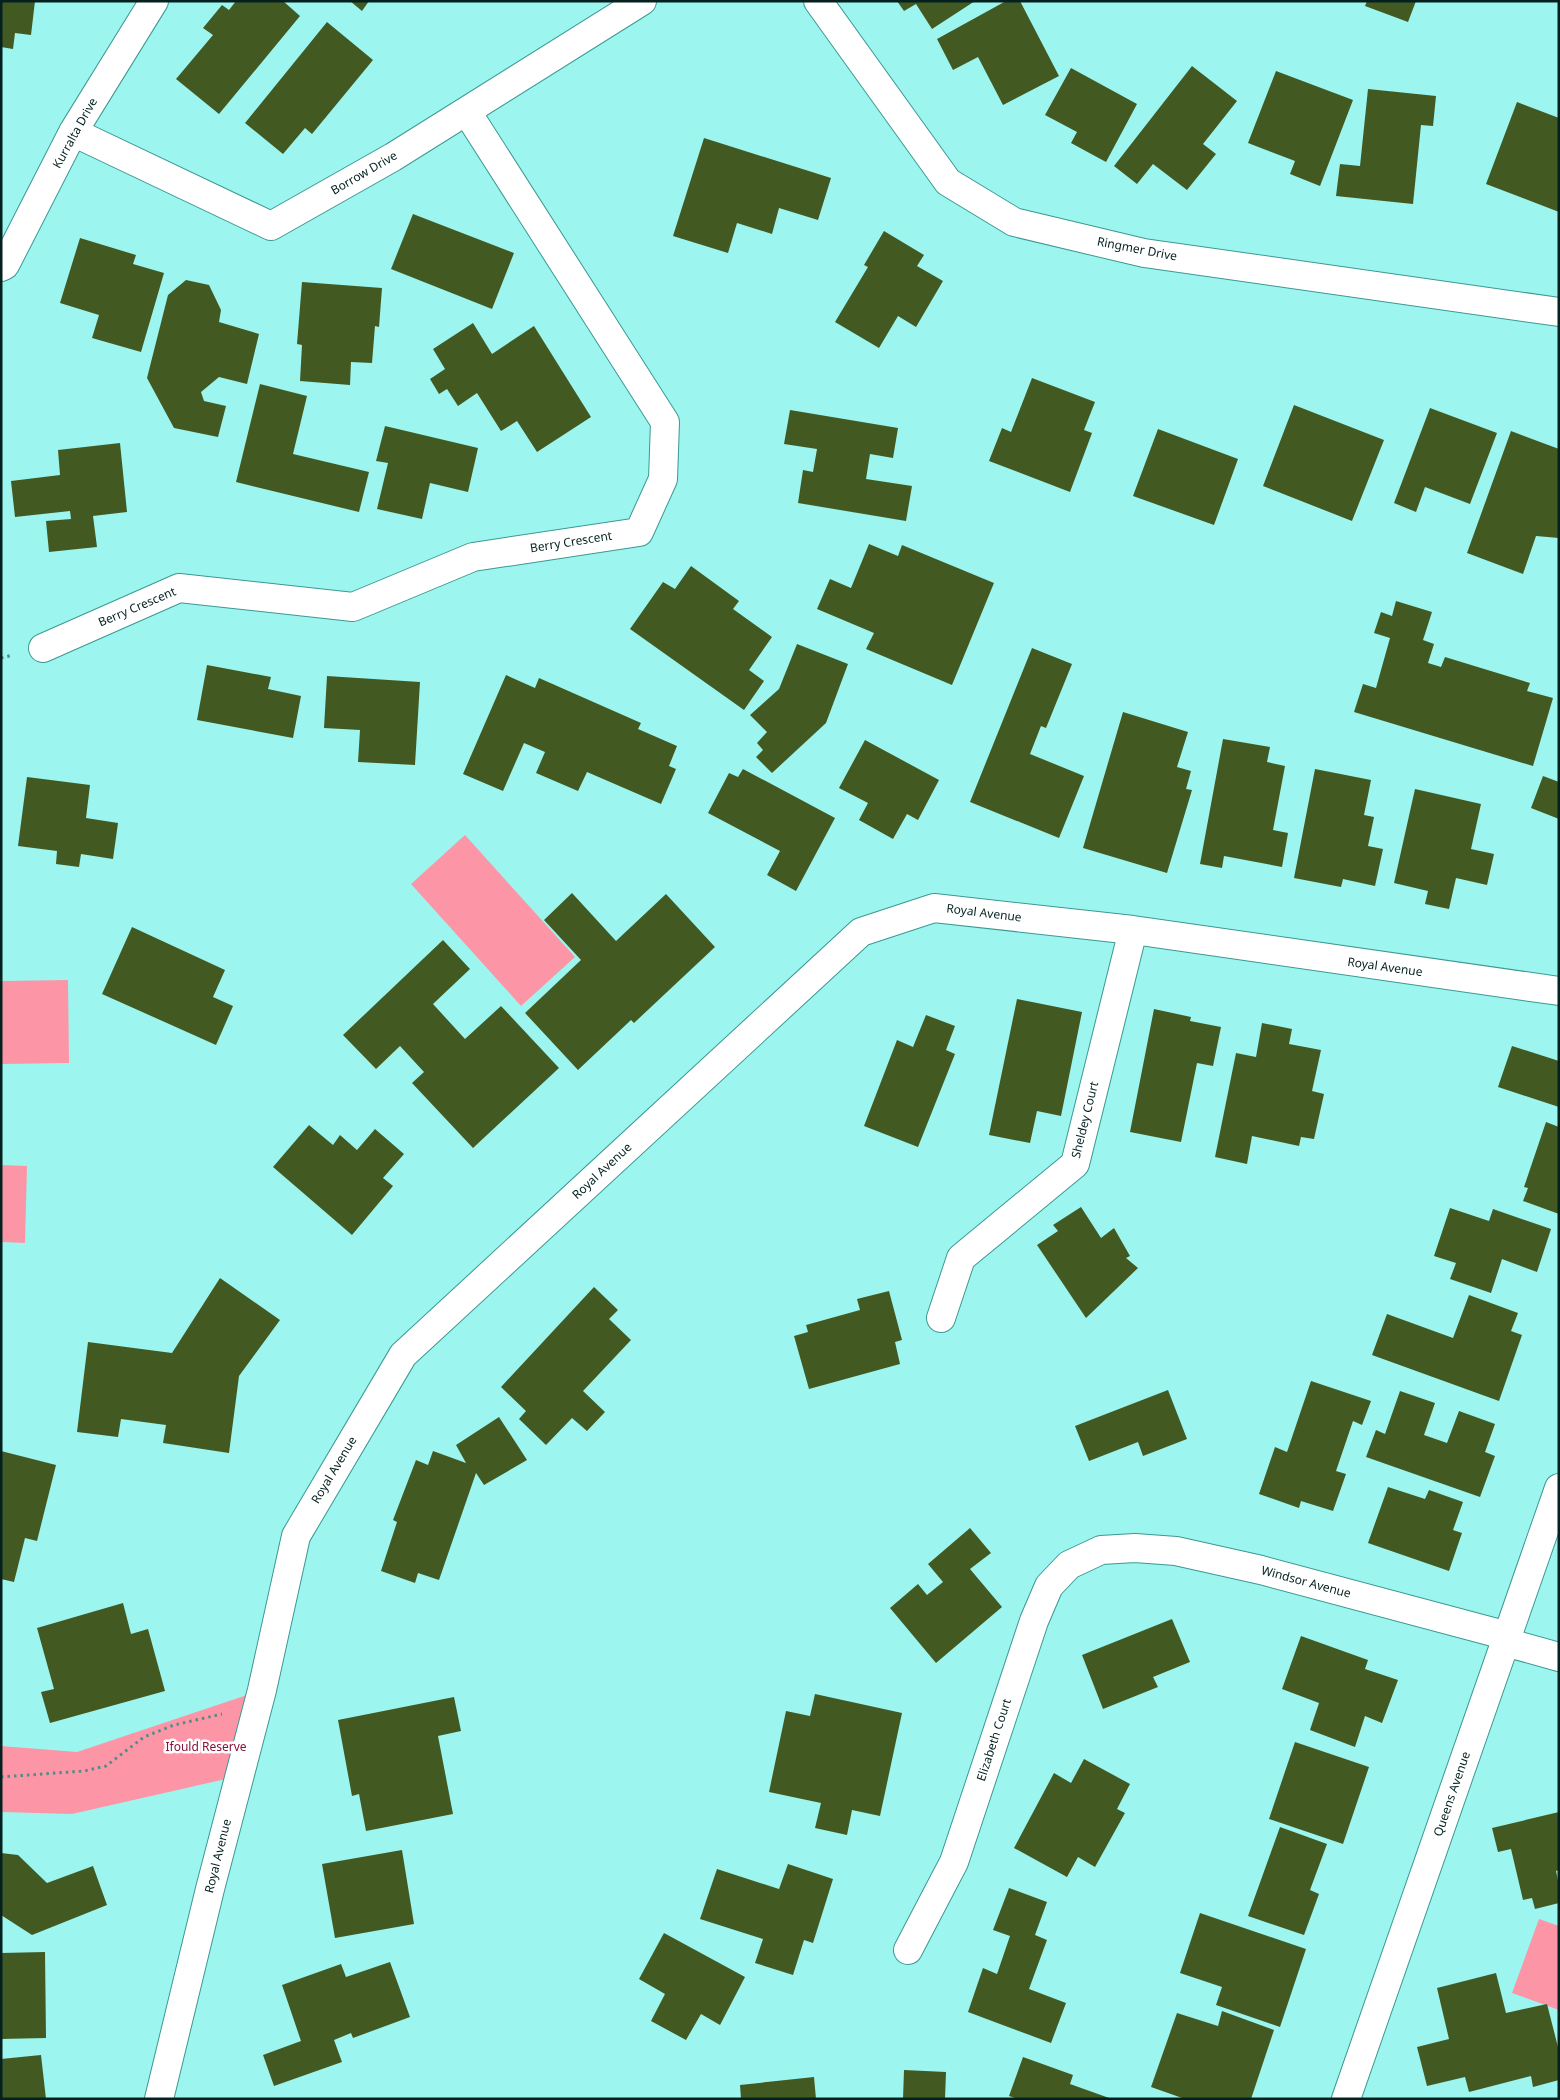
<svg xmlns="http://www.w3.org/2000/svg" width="1560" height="2100" font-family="'Noto Sans',sans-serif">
<rect width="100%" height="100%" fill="#9cf6ef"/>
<path fill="#fc96a7" d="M465 835 575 957 521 1006 411 884Z
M68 980 69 1063 1 1064V981Z
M1 1165 27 1166 25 1243 1 1242Z
M262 1690 239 1776 72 1814 1 1812V1746L77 1752Z
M1539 1919 1559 1926V2010L1512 1993Z"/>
<path fill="#425a22" d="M1 1H35L31 35 15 33 13 49 1 47Z
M236 1H283L300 16 219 114 176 79 213 35 203 28 222 5 229 10Z
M350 1H369L362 11Z
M897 1H975L932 29 916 4 904 11Z
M1006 1H1020L1059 76 1003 105 978 57 953 70 937 39Z
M1367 1H1416L1408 22 1365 6Z
M327 22 373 60 312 134 305 128 283 154 245 123Z
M1192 66 1237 101 1203 144 1216 154 1187 190 1153 164 1137 184 1114 166Z
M1071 68 1137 104 1106 162 1071 143 1077 132 1045 115Z
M1276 71 1353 100 1320 186 1290 174 1295 161 1248 143Z
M1368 89 1436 96 1433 126 1421 125 1413 204 1336 196 1340 164 1360 166Z
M1517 102 1559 118V212L1486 184Z
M704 138 831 178 818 220 779 208 772 234 737 223 728 253 673 236Z
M413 214 514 253 492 309 391 269Z
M884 231 924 255 917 266 943 281 916 327 898 316 879 348 835 322 868 267 864 265Z
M80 238 136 255 133 264 164 273 141 352 92 338 99 315 60 303Z
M186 280 209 285 221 310 219 322 259 334 247 384 219 377 201 392 204 401 226 406 218 437 174 428 147 378 168 295Z
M302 282 382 288 379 327 375 326 372 363 351 362 350 385 300 381 302 345 297 344Z
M473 323 492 354 534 326 591 417 537 452 517 421 501 431 477 393 458 406 447 389 439 394 430 379 445 369 433 349Z
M1032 378 1095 402 1084 430 1092 433 1070 492 989 461 1002 428 1011 432Z
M260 384 307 396 293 454 369 472 359 512 236 482Z
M1294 405 1384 440 1352 521 1263 486Z
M1430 408 1497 433 1470 504 1425 487 1416 512 1394 503Z
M790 410 898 428 893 458 870 454 866 479 912 486 906 521 798 503 803 470 813 472 817 449 784 444Z
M385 426 478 448 468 492 430 483 422 519 377 509 388 463 376 461Z
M1158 429 1238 459 1214 525 1133 496Z
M1511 431 1559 449V538L1536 536 1523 574 1467 553Z
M120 443 127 512 93 516 97 547 49 552 46 521 71 519 70 511 15 517 11 481 60 475 58 450Z
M869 544 898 556 902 545 994 583 952 685 866 649 874 633 817 609 830 579 851 588Z
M691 566 739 601 733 609 772 637 749 670 764 681 744 710 630 629 663 582 675 589Z
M1396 601 1432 612 1423 640 1434 644 1428 663 1441 667 1445 657 1530 683 1527 691 1553 698 1533 766 1354 712 1363 684 1376 688 1390 638 1374 633 1381 612 1392 616Z
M797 644 848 664 826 723 772 773 756 757 763 750 757 743 767 732 750 715 779 689Z
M1032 648 1072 664 1046 728 1041 726 1030 754 1084 776 1059 838 970 802Z
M207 665 271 677 268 689 301 696 293 738 197 720Z
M506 675 535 688 539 678 641 723 638 729 677 746 669 766 676 769 661 804 587 772 578 791 536 773 545 752 524 743 503 791 463 774Z
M327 676 420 682 415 765 358 762 360 730 324 728Z
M1123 712 1188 732 1177 767 1191 771 1186 789 1192 790 1167 873 1083 848Z
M1223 739 1270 747 1267 762 1285 766 1273 830 1288 833 1282 867 1224 856 1222 868 1200 864Z
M865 740 939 780 918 820 907 814 893 839 859 820 868 803 839 788Z
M743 769 835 818 796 891 767 875 780 851 708 813 729 773 738 777Z
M1315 769 1371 780 1364 815 1374 817 1368 846 1383 849 1375 886 1343 879 1341 887 1294 878Z
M1543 776 1559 782V819L1531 808Z
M27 777 90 785 86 818 118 823 113 859 81 854 79 867 56 864 57 851 18 846Z
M1415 789 1481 804 1471 849 1494 854 1487 885 1456 878 1449 909 1425 904 1428 891 1394 883Z
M572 893 616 941 666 894 715 947 634 1023 631 1020 578 1070 525 1013 581 960 544 920Z
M132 927 225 970 213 997 233 1006 216 1045 102 994Z
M443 940 470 969 433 1004 465 1039 501 1006 559 1068 473 1148 412 1083 424 1072 400 1046 376 1069 343 1035Z
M1017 999 1082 1012 1061 1116 1037 1111 1030 1143 989 1135Z
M1154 1009 1191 1017 1190 1021 1221 1027 1213 1066 1197 1063 1181 1142 1130 1132Z
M926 1015 955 1026 946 1050 955 1054 918 1147 864 1126 897 1040 913 1047Z
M1262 1023 1292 1029 1289 1044 1321 1050 1312 1091 1324 1094 1314 1139 1301 1137 1299 1146 1252 1136 1247 1164 1215 1157 1236 1053 1256 1057Z
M1512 1046 1559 1061V1107L1498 1087Z
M1546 1122 1559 1127V1214L1523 1201 1528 1188 1524 1187Z
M309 1125 333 1145 340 1135 357 1150 375 1129 404 1154 383 1178 393 1186 352 1235 273 1167Z
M1081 1207 1101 1238 1114 1228 1130 1256 1126 1258 1138 1268 1086 1318 1037 1245 1058 1231 1053 1225Z
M1450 1208 1489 1221 1493 1209 1551 1229 1537 1272 1502 1259 1491 1293 1450 1279 1456 1263 1434 1256Z
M220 1278 280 1320 239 1376 229 1453 163 1443 166 1425 121 1419 118 1437 77 1432 88 1342 172 1353Z
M594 1287 618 1310 609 1319 631 1340 583 1391 605 1412 587 1431 572 1418 546 1445 519 1419 526 1411 501 1387Z
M889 1291 902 1340 895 1342 900 1364 809 1389 794 1336 808 1332 806 1325 860 1310 857 1299Z
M1469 1295 1518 1313 1511 1331 1522 1335 1499 1401 1372 1355 1387 1314 1453 1338Z
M1311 1381 1371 1401 1362 1425 1353 1421 1336 1471 1346 1474 1333 1511 1301 1501 1299 1508 1259 1494 1275 1447 1287 1452Z
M1168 1390 1187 1439 1143 1456 1138 1442 1089 1461 1075 1426Z
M1400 1391 1435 1403 1424 1435 1447 1443 1459 1411 1495 1424 1485 1452 1495 1456 1480 1497 1366 1457 1376 1430 1385 1434Z
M499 1417 527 1460 484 1485 476 1473 439 1580 418 1573 415 1583 381 1571 397 1522 393 1520 416 1460 428 1465 433 1451 466 1463 456 1445Z
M1 1451 56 1465 37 1541 25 1538 14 1582 1 1579Z
M1388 1487 1425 1499 1429 1490 1463 1502 1453 1530 1462 1533 1449 1571 1368 1543Z
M970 1528 991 1553 970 1569 1002 1607 936 1663 890 1608 918 1584 927 1595 943 1582 928 1564Z
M123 1603 131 1634 148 1629 165 1691 50 1723 41 1692 54 1689 37 1628Z
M1172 1619 1190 1662 1153 1677 1158 1687 1103 1709 1082 1655Z
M1301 1636 1368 1660 1365 1669 1398 1680 1382 1723 1365 1716 1355 1747 1310 1730 1319 1703 1282 1689Z
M815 1694 902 1713 880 1816 852 1810 847 1835 815 1828 821 1803 769 1792 786 1711 810 1716Z
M454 1697 461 1731 438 1736 453 1814 366 1831 359 1794 352 1796 338 1720Z
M1295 1742 1369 1767 1343 1844 1269 1819Z
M1084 1759 1130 1784 1117 1809 1125 1813 1095 1867 1078 1857 1067 1877 1014 1848 1054 1773 1071 1783Z
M1559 1812V1870L1556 1871 1559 1885V1903L1535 1909 1532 1898 1523 1900 1511 1849 1498 1852 1492 1828Z
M1280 1827 1327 1844 1310 1890 1319 1894 1304 1935 1248 1916Z
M402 1850 414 1924 335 1938 322 1864Z
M1 1853 18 1855 47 1883 93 1866 107 1905 32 1935 1 1915Z
M788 1864 833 1879 813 1943 804 1940 793 1975 755 1963 763 1939 700 1919 717 1869 779 1889Z
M1009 1888 1047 1902 1035 1935 1047 1940 1029 1989 1066 2003 1051 2043 968 2012 983 1968 997 1974 1010 1936 993 1930Z
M1200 1913 1306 1949 1280 2027 1216 2005 1222 1987 1180 1973Z
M664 1933 745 1977 720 2025 701 2014 686 2040 651 2021 665 1994 639 1979Z
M45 1952 46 2038 1 2039V1953Z
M390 1962 410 2017 353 2038 351 2033 334 2040 342 2062 274 2086 263 2055 301 2041 282 1985 341 1964 346 1977Z
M1496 1973 1506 2013 1547 2004 1559 2051V2080L1533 2087 1531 2076 1469 2092 1465 2077 1427 2086 1417 2047 1449 2039 1437 1988Z
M1222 2011 1274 2030 1251 2099H1185L1151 2087 1177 2013 1218 2026Z
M41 2055 46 2099H1V2059Z
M1023 2057 1073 2075 1070 2084 1112 2099H1018L1009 2096Z
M904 2070 946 2072 945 2099H903Z
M814 2077 816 2099H741L740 2085Z"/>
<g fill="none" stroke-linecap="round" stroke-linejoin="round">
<g stroke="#3c9892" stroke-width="30">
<path id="minor" d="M818 1 948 182 1014 222 1144 253 1559 312
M73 132 271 226 393 157 642 1
M1 267 5 265 73 132 154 1
M43 648 179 588 353 607 473 557 639 532 663 479 665 422 467 112
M941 1318 961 1258 1075 1164 1133 930
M1505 1642 1559 1657
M908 1950 954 1862 1034 1621 1049 1586 1069 1565 1101 1550 1135 1548 1176 1551 1261 1570 1508 1636
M159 2099 210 1889 262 1690 296 1536 403 1355 861 932 934 908 1133 930 1559 991
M1346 2099 1559 1488"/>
</g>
<path stroke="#518d88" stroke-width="3" stroke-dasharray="2.5 4" stroke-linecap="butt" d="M1 658 13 655
M1 1777 84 1771 106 1766 144 1737 174 1725 222 1714"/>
<use href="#minor" stroke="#fff" stroke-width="28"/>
</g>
<g text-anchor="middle" stroke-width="5" stroke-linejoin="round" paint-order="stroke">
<g font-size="12" fill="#04211f" stroke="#fff">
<text transform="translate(75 133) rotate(-61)" y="4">Kurralta Drive</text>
<text transform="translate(364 173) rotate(-30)" y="4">Borrow Drive</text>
<text transform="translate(1137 249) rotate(11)" y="4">Ringmer Drive</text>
<text transform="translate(571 542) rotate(-9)" y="4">Berry Crescent</text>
<text transform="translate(137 607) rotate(-23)" y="4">Berry Crescent</text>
<text transform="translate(984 913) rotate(7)" y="4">Royal Avenue</text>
<text transform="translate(1385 967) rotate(8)" y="4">Royal Avenue</text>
<text transform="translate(1085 1120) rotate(-76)" y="4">Sheldey Court</text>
<text transform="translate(602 1171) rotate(-43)" y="4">Royal Avenue</text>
<text transform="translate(334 1470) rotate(-59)" y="4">Royal Avenue</text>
<text transform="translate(1306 1582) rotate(15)" y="4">Windsor Avenue</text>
<text transform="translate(994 1740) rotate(-72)" y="4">Elizabeth Court</text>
<text transform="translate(1452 1794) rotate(-71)" y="4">Queens Avenue</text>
<text transform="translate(218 1856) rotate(-76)" y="4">Royal Avenue</text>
</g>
<g font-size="12" fill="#881239" stroke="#fff">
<text x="206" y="1751">Ifould Reserve</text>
</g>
</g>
<rect width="1560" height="2100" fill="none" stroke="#04211f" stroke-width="5"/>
</svg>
